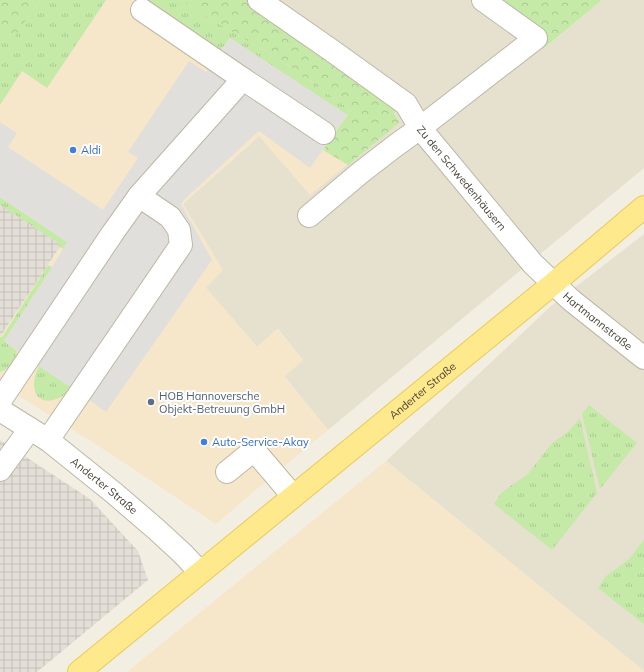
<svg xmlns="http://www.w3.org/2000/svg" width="644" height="672" font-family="Mulish,sans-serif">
<defs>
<pattern id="industrial-grid" width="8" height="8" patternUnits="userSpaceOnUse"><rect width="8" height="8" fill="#e3dfd7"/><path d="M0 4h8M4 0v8" fill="none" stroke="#c4c0b9"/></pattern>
<pattern id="grass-tufts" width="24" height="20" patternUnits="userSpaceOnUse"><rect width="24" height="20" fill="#c5e9a7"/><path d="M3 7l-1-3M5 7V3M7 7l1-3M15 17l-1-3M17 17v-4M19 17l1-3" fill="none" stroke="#aac990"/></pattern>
<pattern id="forest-crowns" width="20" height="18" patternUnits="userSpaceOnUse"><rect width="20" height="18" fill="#c5e9a7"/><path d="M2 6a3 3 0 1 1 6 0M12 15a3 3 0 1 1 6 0" fill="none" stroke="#aac990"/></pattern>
</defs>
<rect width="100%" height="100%" fill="#f2eee1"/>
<path fill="#e6e1cf" d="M259 0H479L513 24 543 49 602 0H644V168L328 430 284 376 303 360 278 329 257 347 206 288 183 204 259 136 394 115 401 104Z
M644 234V671L386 461 551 306Z"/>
<path fill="#f6e7ca" d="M40 0H259L401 104 394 114 400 122 310 195 259 136 183 204 223 270 206 288 257 347 277 329 303 360 284 377 328 430 264 483 216 524 91 441 0 384V337L61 245 0 205V51L13 39Z
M386 461 644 671V672H127Z"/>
<path fill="url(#industrial-grid)" d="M0 205 61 245 0 337Z
M0 440 90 499 138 551 148 580 37 672H0Z"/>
<path fill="url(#grass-tufts)" d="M40 0H106L47 88 22 71 0 105V38H13Z
M145 0H181L221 25 282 61 351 110 347 115 230 38 220 51Z
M0 197 67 242V251L60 247 61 245 0 205Z
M48 265 60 273 48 274 4 341 17 351C15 361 10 369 0 372V337H2Z
M39 366 72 388C48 413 23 399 39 366Z
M589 405 637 443 600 489 582 414Z
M580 418 597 493 552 550 494 504 502 492 528 474 552 443 568 432Z
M644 540V624L598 588 606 576 628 560Z"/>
<path fill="url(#forest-crowns)" d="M0 0H40L13 39 0 38Z
M181 0H259L401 104 394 114 400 122 348 165 323 150 351 110 282 61 221 25Z
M479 0H602L543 49 513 24Z"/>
<path fill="#e1dfdb" d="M230 38 347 115 310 168 259 131 187 197 181 204 212 260 106 412 91 401 39 366 4 341 48 274 67 242 0 197V122L17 133 8 147 103 210 138 158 128 152 189 61 206 72Z"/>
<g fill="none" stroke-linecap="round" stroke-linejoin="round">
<g stroke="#bdb7a4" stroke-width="24">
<g id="minor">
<path id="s1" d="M259 0 331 50 406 104 420 128 533 264 571 300 644 358"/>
<path d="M142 10 243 79"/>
<path d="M309 216 360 173 395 146 420 128 536 38 483 0"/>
<path d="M0 401 112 234 139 196 243 79 324 133"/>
<path id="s2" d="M0 410 48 440 114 493 157 530 183 554 200 572"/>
<path d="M48 440 181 245 179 230 170 217 139 196"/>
<path d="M0 470 30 429"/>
<path d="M227 472 254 450 293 496"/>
</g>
</g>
<g stroke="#e8cb59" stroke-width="24">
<g id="major">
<path id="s3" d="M79 672 554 283 644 207"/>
</g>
</g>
<use href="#minor" stroke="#fff" stroke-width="22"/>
<use href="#major" stroke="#ffe98d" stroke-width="22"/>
</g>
<g fill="#3f7fe0" stroke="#fff" stroke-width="1.5">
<circle cx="73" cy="150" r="4"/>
<circle cx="204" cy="442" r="4"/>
</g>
<circle fill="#5c6f8a" stroke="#fff" stroke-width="1.5" cx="151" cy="402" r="4"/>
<g text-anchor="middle" stroke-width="4" stroke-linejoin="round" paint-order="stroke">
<g font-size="11" fill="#366cbe" stroke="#fff" text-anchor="start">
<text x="81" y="154">Aldi</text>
<text x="212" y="446">Auto-Service-Akay</text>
</g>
<g font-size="11" fill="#433e32" stroke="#fff">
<text dy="4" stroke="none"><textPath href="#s1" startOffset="273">Zu den Schwedenhäusern</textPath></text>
<text dy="4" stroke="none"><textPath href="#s1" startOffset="471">Hartmannstraße</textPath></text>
<text dy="4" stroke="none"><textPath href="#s3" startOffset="444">Anderter Straße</textPath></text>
<text dy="4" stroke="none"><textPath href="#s2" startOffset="129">Anderter Straße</textPath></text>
</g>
<g font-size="11" fill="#4e5e75" stroke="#fff" text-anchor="start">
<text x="159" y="400">HOB Hannoversche<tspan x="159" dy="13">Objekt-Betreuung GmbH</tspan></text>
</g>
</g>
</svg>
